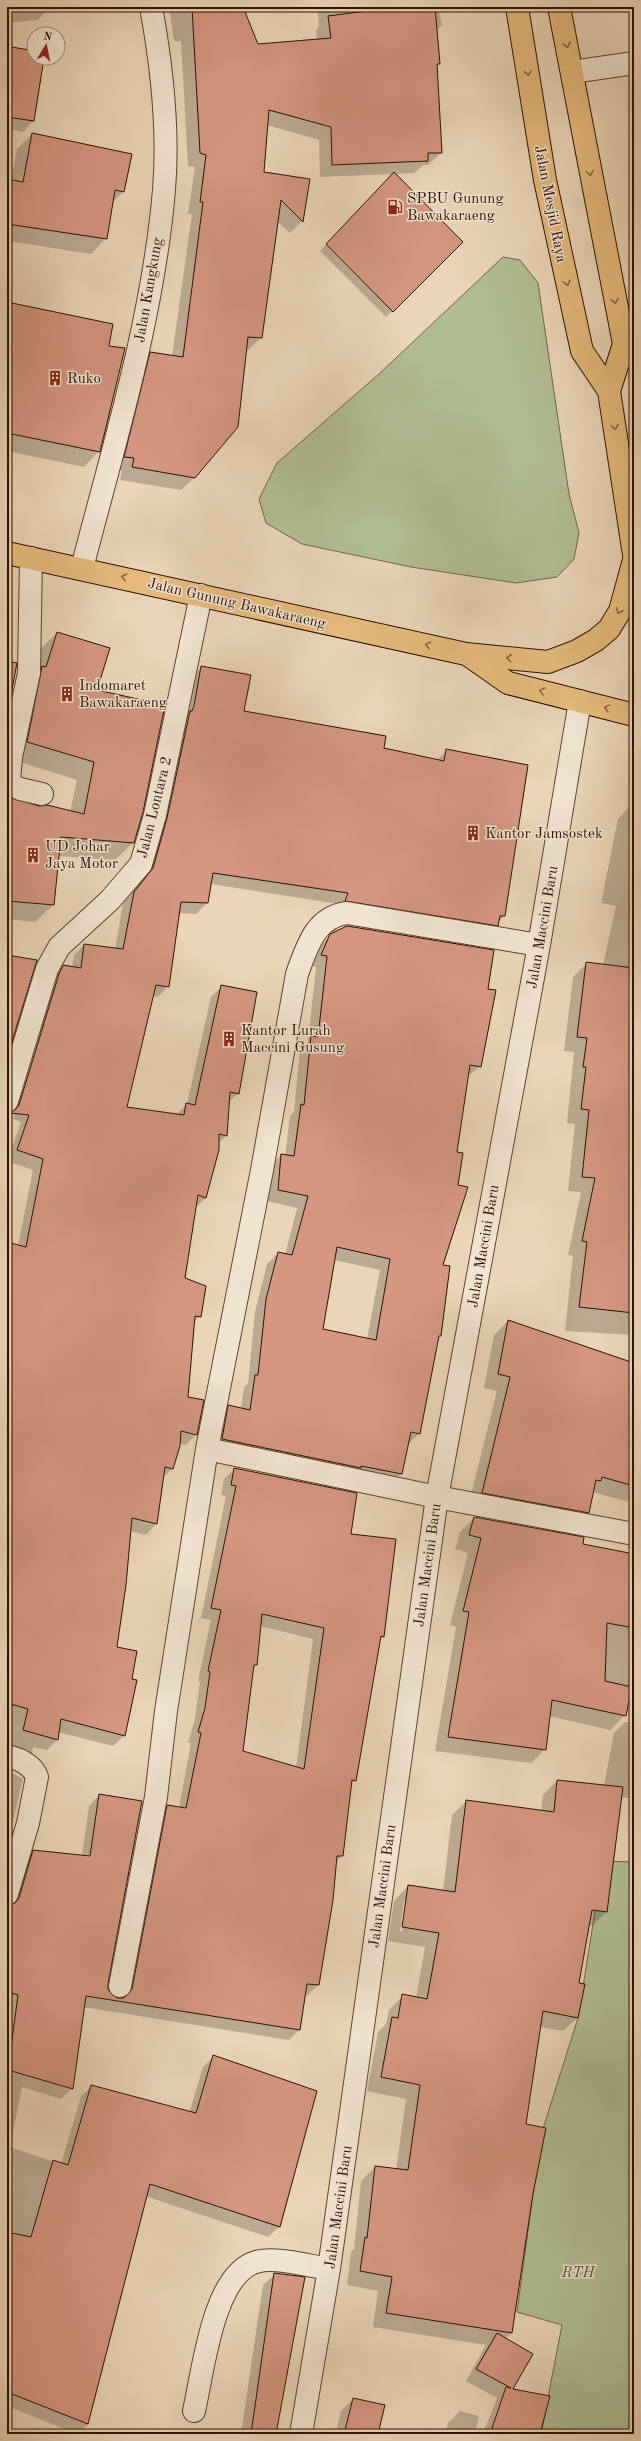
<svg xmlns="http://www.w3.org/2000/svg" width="641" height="2441" font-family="'Old Standard TT',serif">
<rect width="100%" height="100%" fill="#ead5b8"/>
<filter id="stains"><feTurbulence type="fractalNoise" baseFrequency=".005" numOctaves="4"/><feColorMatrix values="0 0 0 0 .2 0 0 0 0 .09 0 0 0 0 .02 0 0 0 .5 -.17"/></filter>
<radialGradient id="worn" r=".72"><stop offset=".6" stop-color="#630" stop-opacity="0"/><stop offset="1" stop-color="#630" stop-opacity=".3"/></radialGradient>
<path fill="#b1be94" stroke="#6f674c" d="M503 257 520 260 538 283 569 494 579 533 574 559 557 577 516 583 411 567 302 544 266 523 259 499 277 463 379 374Z
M603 1861 634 1862V2434H541L562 2325 517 2312 541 2135 578 2018Z"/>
<path fill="#0003" fill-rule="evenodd" d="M7 7H50L38 20 7 23Z
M169 7H242L257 45 317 40 316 30 319 27 317 7H438L442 25 436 31 441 153 428 165H423L415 173 395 174 462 242 386 317 320 251 393 174 320 177 319 140 267 125 263 173 309 180 302 221 290 233 277 221 261 338 248 350H245L194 478 181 490 120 480 122 471 113 469 138 366 151 353 172 356 192 214H188L195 167 188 166 181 41H174Z
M7 47 34 52V58H43L33 121 23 132 7 129Z
M32 134 123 192 112 203 106 238 91 254 14 242 11 245H7V180L11 181 17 149Z
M7 303 108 347 99 451 84 467 7 451Z
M57 633 133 843 115 860 58 856 53 905 35 922 7 919V798L17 802 70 812 77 780 10 759 39 650Z
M202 667 243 712 436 761 447 750 504 916 486 936 338 904 211 884 207 903 196 914 179 913 168 986 158 997 153 996 126 1107 176 1115 187 1104 211 997 221 987 238 1093 228 1103 226 1136 218 1144 206 1198 195 1208 183 1279 200 1316 193 1323 187 1397 196 1434 186 1445 179 1443 172 1469 163 1477 156 1524 146 1535 130 1531 116 1648 131 1680 135 1681 124 1736 113 1746 58 1732 57 1740 47 1750 33 1747 32 1753 22 1763 7 1757V1243L18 1246 33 1170 7 1161 21 1122 13 1119 44 1028 36 1027 53 977 64 966 72 967 74 955 84 945 115 949 123 903 143 879 157 830 191 678Z
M632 804 634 805V1335L565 1331 573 1256 568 1255 581 1192 568 1191 575 1124 567 1123 574 1052 564 1051 573 977 587 963 603 965 616 906 601 903 618 819Z
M331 935 487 990 480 1066 467 1077 456 1153 442 1266 440 1336 438 1338 419 1434 407 1445 401 1474 390 1485 211 1450 217 1418 229 1407 241 1409 244 1387 248 1384 255 1312 267 1264 278 1253 285 1255 297 1208 267 1201 270 1166 281 1155 285 1156 290 1116 294 1112 300 1049 308 1042 316 967 311 966 319 947ZM334 1260 380 1270 367 1339 322 1330Z
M508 1321 634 1364V1503L592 1492 588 1512 574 1527 468 1507 497 1391 484 1388 494 1335Z
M235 1469 350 1535 383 1636 379 1641 355 1780 350 1785 342 1856 335 1862 318 1985 308 1995H305L300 2029 289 2040 83 2007 72 2088 61 2099 22 2087 10 2147 61 2164 81 2096 92 2086 189 2113 203 2067 213 2057 316 2091 279 2227 268 2237 145 2196 88 2424 77 2434 7 2406V1906L23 1861 34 1851 82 1856 89 1806 99 1795 107 1991 117 1999H121L157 1817 168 1806 179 1808 191 1743H188L195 1719 200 1682 198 1681 211 1620 201 1618 226 1496 221 1495 224 1479ZM260 1626 313 1639 296 1768 242 1752 252 1669 256 1665Z
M474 1518 582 1545 634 1555V1673L625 1715 610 1730 549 1716 545 1749 531 1763 435 1751 456 1627 450 1625 468 1553 455 1549 460 1532Z
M625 1722 634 1723V1799L621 1797 606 1912 592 1926 588 1925 578 1983V2017L563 2031 540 2027 525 2125 532 2193 511 2333 505 2339 512 2390 549 2397 544 2418 539 2434H445L448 2423 460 2411 479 2416 476 2430 484 2431 497 2398 466 2381 486 2345 373 2327 378 2291 347 2285 351 2252 354 2249 361 2181 375 2167 396 2170 406 2099 367 2091 378 2032 386 2024 389 2010 403 1996 416 1998 425 1947 388 1941 394 1901 408 1886 443 1891 452 1815 467 1801 541 1811 543 1795 557 1781 604 1786 614 1733ZM404 1901H406L402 1932 400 1931Z
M7 1770 23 1779 7 1846Z
M275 2274V2434H241L263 2285Z
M353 2399 378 2430 382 2431 381 2434H331L337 2428 341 2411Z
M152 2429 166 2434H147Z"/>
<path fill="#d49681" stroke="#2d1003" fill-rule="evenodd" d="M192 7H243L258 44 331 38 328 16 398 7H435L440 64H437L442 153H428V161L332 165 331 127 269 110 264 172 310 179 303 222 281 200 262 338 248 337 238 427 195 478 132 467 134 458 124 457 150 352 183 357 203 202H200L206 155 200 153Z
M7 46 34 51V58H44L34 121 7 117Z
M32 133 132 154 124 192 115 190 107 239 7 224V179L23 182Z
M394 172 463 242 393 312 326 244Z
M7 302 113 324 109 346 125 348 100 452 7 433Z
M57 632 110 648 97 690 165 705 143 812 134 843 61 837 54 905 7 901V796L39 806 47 805 84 814 94 762 27 742 42 666 46 667Z
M7 661 17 663 7 716Z
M201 666 251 675 244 711 386 736 384 748 444 761 446 749 528 765 505 916H500L498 926 345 901 348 893 213 873 208 903 181 902 169 987 156 985 127 1107 184 1115 186 1103 195 1105 221 985 257 992 239 1094 230 1092 227 1136 219 1134V1150L206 1198 198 1195 185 1278 206 1286 201 1317 195 1316 188 1397 204 1400 197 1435 181 1431 180 1446 173 1469 165 1467 157 1524 132 1518 126 1585 117 1647 137 1651 132 1679 137 1680 125 1736 61 1719 58 1740 23 1730 28 1709 7 1703V1242L26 1247 43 1159 17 1150 29 1115 9 1113 15 1110 19 1105 59 974 63 965 81 968 84 944 123 949 134 892 153 868 167 818 190 711H192L194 706Z
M347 926 494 950 488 989 496 990 481 1067 470 1065 457 1152 463 1153 458 1185 468 1187 443 1265 450 1266 441 1336H439L420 1434 411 1432 402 1474 361 1466V1468L222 1439 228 1405 250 1410 255 1375H258L266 1299 278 1252 292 1255 308 1196 278 1190 281 1154 294 1156 301 1104 304 1105 311 1036 318 1037 327 956 321 955 330 934ZM337 1247 390 1259 376 1340 323 1329Z
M7 955 37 960 7 1058Z
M586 962 634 968V1313L579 1307 587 1242 582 1241 595 1178 582 1177 589 1110 581 1109 586 1067H583L587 1038 577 1037Z
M508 1320 634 1363V1486L602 1477 601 1481 596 1480 589 1513 482 1493 510 1377 498 1374Z
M234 1468 357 1493 351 1534 396 1539 384 1637 381 1636 356 1781 352 1780 343 1856H337L333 1900 319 1985 307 1984 300 2030 86 1996 73 2089 8 2070 18 1995 7 1992V1906L15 1903 19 1898 33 1850 90 1856 99 1794 142 1801 108 1984V1990L117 1998H124L132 1989 167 1805 186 1808 201 1733 198 1732 205 1708 210 1672 208 1671 221 1610 211 1608 236 1486 231 1485ZM262 1614 324 1628 304 1769 243 1751 254 1665H257Z
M474 1517 584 1537 583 1544 634 1554V1628L607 1623 605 1681 632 1687 626 1716 552 1700 546 1750 448 1737 469 1612 463 1611 481 1538 469 1535Z
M557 1780 623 1787 607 1912 592 1910 579 1983 585 1984 578 2018 543 2011 526 2124 546 2128 533 2194 512 2333 386 2313 392 2277 360 2271 365 2237 367 2238 375 2166 408 2170 420 2085 381 2077 392 2017 398 2018 402 1994 427 1999 439 1933 402 1927 408 1885 455 1892 466 1800 554 1812Z
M213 2055 317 2091 280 2227 150 2184 88 2424 7 2392V2232L31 2237 53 2160 68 2165 91 2085 196 2113Z
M274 2273 305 2277 276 2434H251Z
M497 2333 533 2354 513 2389 550 2396 540 2434H490L506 2387 511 2388 476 2369Z
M353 2398 385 2405 378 2434H344Z"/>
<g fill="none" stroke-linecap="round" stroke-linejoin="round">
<g stroke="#5c4130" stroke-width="24">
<path id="minor" d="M572 72 634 63
M31 558 29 673 11 757 9 781 12 785 20 789 42 794
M82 568C114 444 153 319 164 190 169 130 162 67 151 7
M7 1101 47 969 59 947 110 900 141 864 155 815 201 595
M207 1449 437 1497 634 1534
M7 1756C20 1759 32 1764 37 1777L28 1823 7 1894
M120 1986 156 1797 166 1711 207 1449 262 1170 297 974C307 947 315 917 347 913L539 945
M194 2411C203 2372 213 2274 256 2262 275 2256 309 2266 329 2269
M301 2434 329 2269 437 1497 539 945 580 701"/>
</g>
<g stroke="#2d1003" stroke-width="24">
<path id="highway" d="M517 7 545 180 582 351 609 391
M559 7 624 344 609 391 634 555
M7 553 466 654 548 662 577 651 596 640 609 629 620 611 634 560
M468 655 508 683 634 715"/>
</g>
<use href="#minor" stroke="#f1e4d1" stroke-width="22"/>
<use href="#highway" stroke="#e5ba7c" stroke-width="22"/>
</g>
<defs><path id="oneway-chevron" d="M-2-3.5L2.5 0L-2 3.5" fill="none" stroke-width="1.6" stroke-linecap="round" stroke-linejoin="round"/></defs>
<g stroke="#896540">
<use href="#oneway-chevron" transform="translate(567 45) rotate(78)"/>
<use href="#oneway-chevron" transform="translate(528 73) rotate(81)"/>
<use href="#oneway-chevron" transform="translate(590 173) rotate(79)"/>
<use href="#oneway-chevron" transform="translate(567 283) rotate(78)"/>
<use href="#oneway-chevron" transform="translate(615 301) rotate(79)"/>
<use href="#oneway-chevron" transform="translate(615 427) rotate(81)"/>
<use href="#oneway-chevron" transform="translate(124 577) rotate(-168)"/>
<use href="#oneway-chevron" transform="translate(619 611) rotate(115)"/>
<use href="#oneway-chevron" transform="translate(428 645) rotate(-167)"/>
<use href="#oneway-chevron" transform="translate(509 658) rotate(-175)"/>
<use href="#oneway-chevron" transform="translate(542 691) rotate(-166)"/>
<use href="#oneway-chevron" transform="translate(607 708) rotate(-165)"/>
</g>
<defs>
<g id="fuel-bare" transform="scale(1.2)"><path d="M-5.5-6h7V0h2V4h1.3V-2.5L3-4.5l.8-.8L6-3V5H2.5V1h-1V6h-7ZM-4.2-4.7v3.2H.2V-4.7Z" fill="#8f2418" stroke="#f1e4d1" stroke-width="2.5" paint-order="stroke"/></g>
<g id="building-bare" transform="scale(1.2)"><path d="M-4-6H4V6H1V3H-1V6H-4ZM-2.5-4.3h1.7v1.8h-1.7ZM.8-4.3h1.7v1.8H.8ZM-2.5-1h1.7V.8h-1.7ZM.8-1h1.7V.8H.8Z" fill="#8f2418" stroke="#f1e4d1" stroke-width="2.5" paint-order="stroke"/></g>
</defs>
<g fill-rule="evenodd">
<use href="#fuel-bare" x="395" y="207"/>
<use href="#building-bare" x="55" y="378"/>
<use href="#building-bare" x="67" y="694"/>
<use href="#building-bare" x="473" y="833"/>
<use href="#building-bare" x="33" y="855"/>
<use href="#building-bare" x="229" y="1039"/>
</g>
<g text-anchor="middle" stroke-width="3" stroke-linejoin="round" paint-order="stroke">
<g font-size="15" fill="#2d1003" stroke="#f1e4d1" text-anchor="start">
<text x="407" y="203">SPBU Gunung<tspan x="407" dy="17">Bawakaraeng</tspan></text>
<text x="67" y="383">Ruko</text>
<text x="79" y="690">Indomaret<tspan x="79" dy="17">Bawakaraeng</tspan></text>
<text x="485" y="838">Kantor Jamsostek</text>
<text x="45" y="851">UD Johar<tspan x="45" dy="17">Jaya Motor</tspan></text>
<text x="241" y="1035">Kantor Lurah<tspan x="241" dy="17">Maccini Gusung</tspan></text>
</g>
<g font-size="15" fill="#2d1003" stroke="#f1e4d1">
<text transform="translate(551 204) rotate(79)" y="5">Jalan Mesjid Raya</text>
<text transform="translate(148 290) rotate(-80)" y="5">Jalan Kangkung</text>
<text transform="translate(237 603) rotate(13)" y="5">Jalan Gunung Bawakaraeng</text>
<text transform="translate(154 807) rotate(-76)" y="5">Jalan Lontara 2</text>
<text transform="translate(542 927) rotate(-80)" y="5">Jalan Maccini Baru</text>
<text transform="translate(483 1246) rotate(-80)" y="5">Jalan Maccini Baru</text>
<text transform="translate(427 1565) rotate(-82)" y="5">Jalan Maccini Baru</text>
<text transform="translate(382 1886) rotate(-82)" y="5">Jalan Maccini Baru</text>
<text transform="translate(338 2207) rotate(-82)" y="5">Jalan Maccini Baru</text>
</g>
<g font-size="15" font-style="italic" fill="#5b4d36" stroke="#f1e4d1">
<text x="578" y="2277">RTH</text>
</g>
</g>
<rect width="641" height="2441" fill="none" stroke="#ead5b8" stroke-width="24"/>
<rect x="8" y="8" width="625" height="2425" fill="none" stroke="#2d1003" stroke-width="2"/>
<rect x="12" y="12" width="617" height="2417" fill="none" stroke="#2d1003"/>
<g transform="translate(46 46) rotate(10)"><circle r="19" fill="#f1e4d1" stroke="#a38f7f"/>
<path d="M0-3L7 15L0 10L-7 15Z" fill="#8f2418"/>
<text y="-6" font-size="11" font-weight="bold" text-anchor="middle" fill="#2d1003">N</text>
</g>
<rect width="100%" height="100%" filter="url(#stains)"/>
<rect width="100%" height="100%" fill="url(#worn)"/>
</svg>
